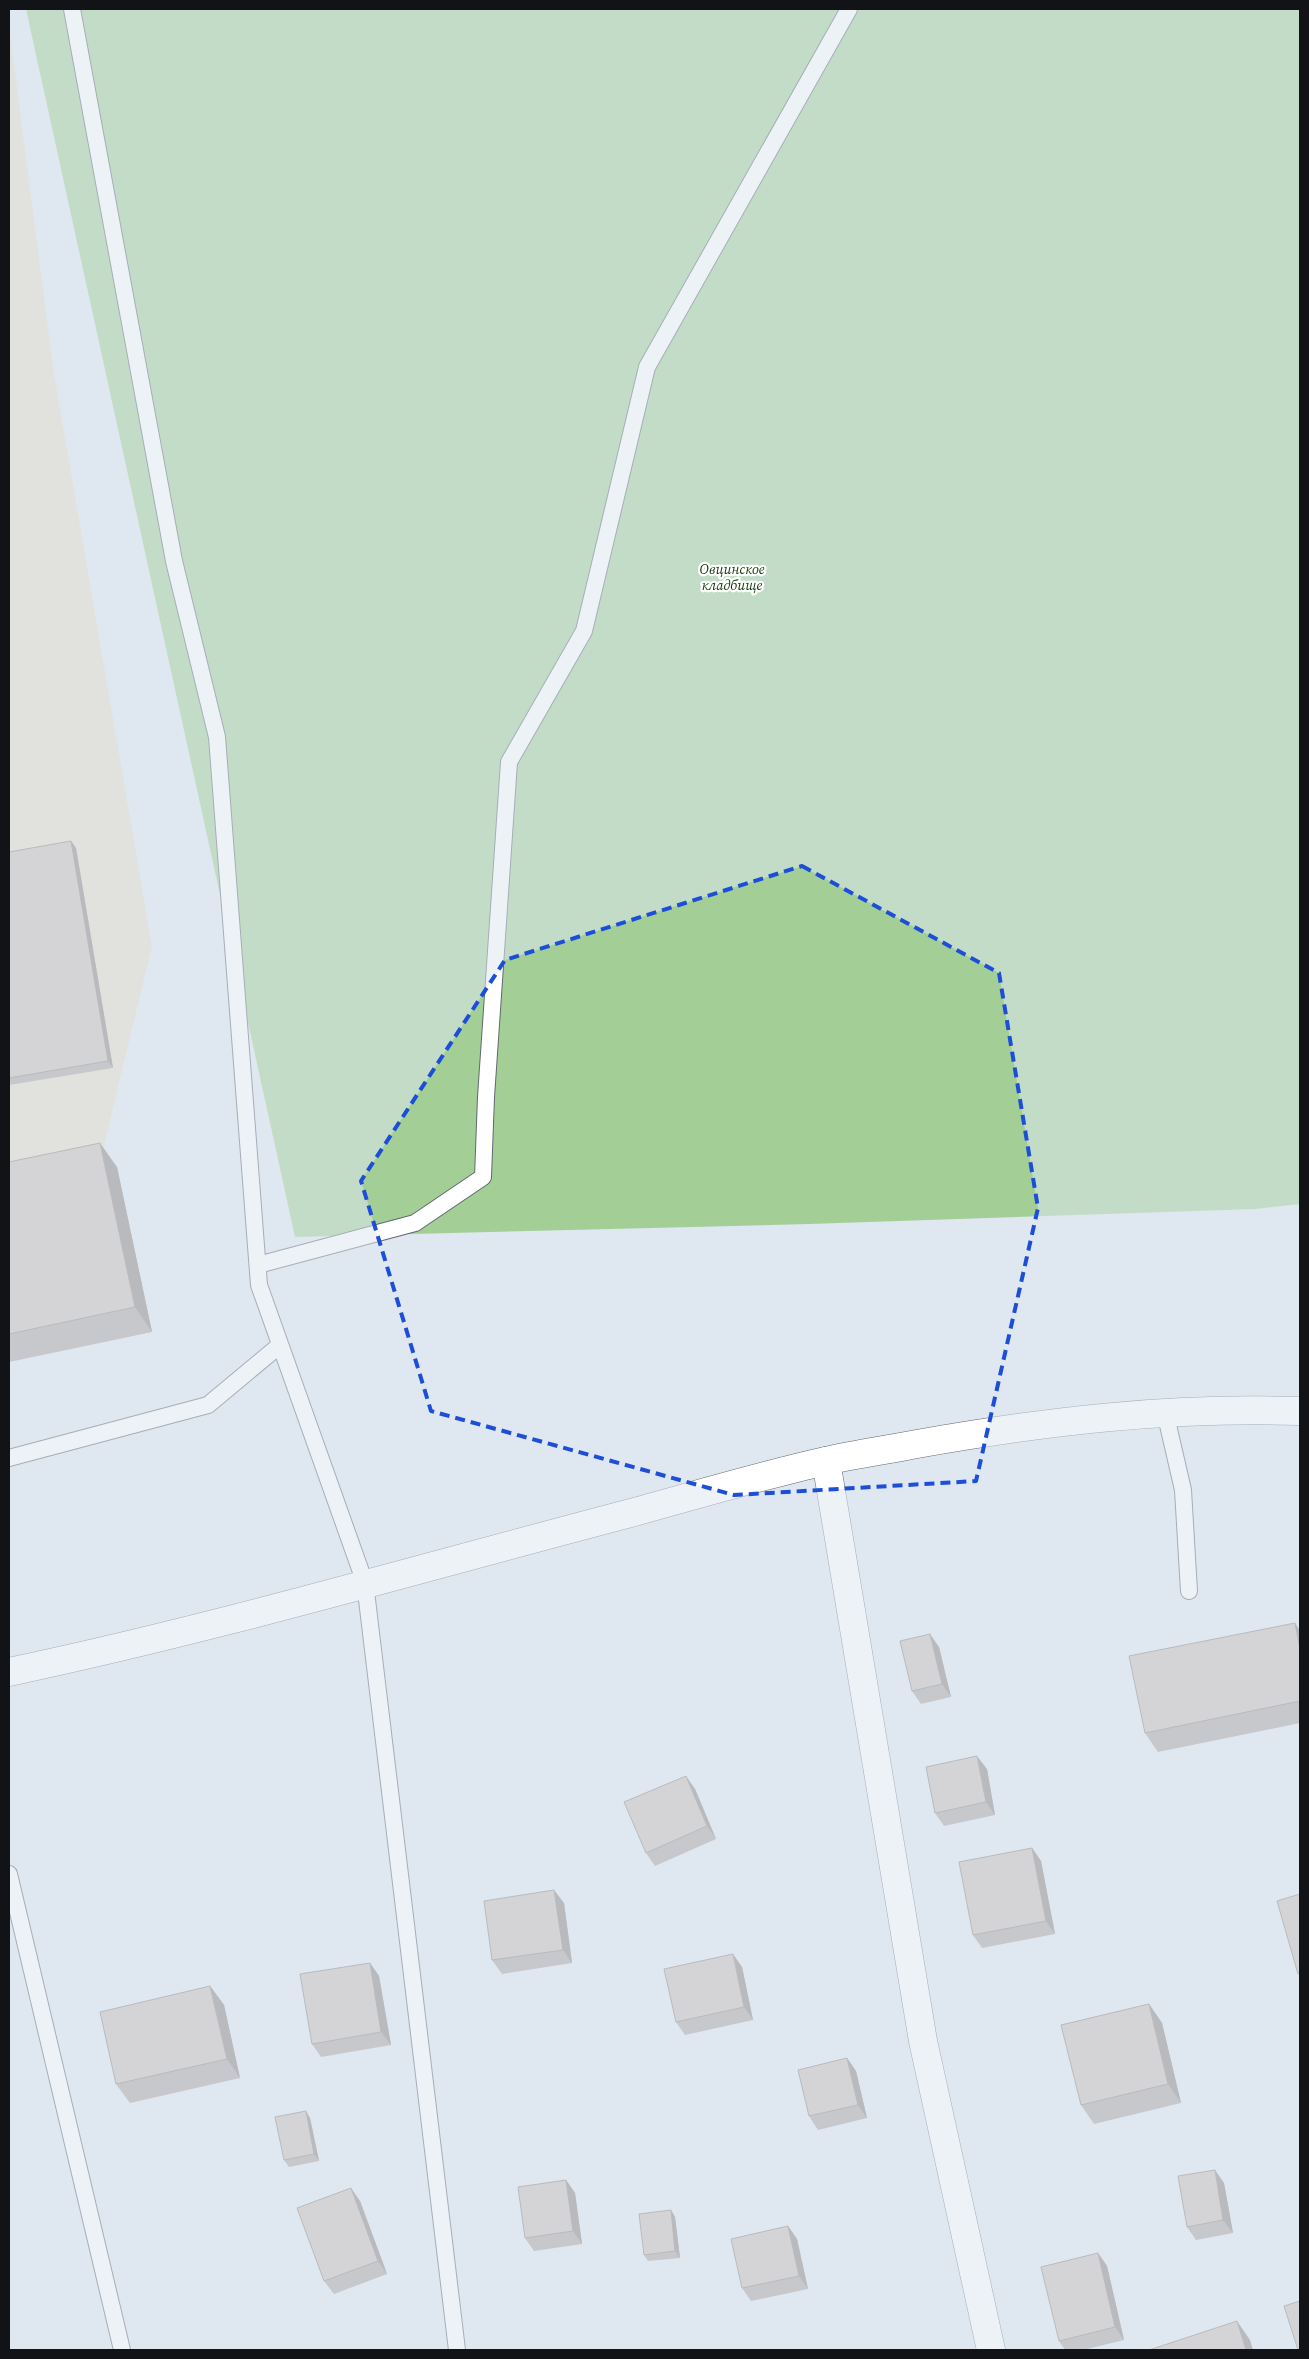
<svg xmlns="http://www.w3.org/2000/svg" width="1309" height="2359" font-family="'Source Serif 4',serif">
<rect width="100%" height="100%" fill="#dfe7f0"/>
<path fill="#e4dcc6" d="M9 27 54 374 152 946 102 1154 9 1177Z"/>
<path fill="#a3cf97" d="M26 9H1300V1204L1255 1209 809 1224 295 1237Z"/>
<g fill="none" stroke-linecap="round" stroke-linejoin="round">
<g stroke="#616870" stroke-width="18">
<path id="service" d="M72 9 174 561 217 737 259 1285 365 1583 457 2350
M258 1265 415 1223 483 1177 486 1097 509 762 584 631 647 367 849 9
M1165 1412 1183 1490 1189 1591
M9 1458 208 1405 280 1345
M9 1874 122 2350"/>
</g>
<g stroke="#616870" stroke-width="29">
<path id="minor" d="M826 1461 923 2041 991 2350"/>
</g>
<g stroke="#616870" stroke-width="29">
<path id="secondary" d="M9 1672C217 1628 421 1568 627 1514 693 1496 759 1476 826 1461 856 1454 887 1450 917 1444 1047 1421 1168 1407 1300 1411"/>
</g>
<use href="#service" stroke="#fff" stroke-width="16"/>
<use href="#minor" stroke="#fff" stroke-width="28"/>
<use href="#secondary" stroke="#fff" stroke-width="28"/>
</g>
<path fill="#aca29d" d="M71 841 76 848 113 1068 9 1085V852Z
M9 1162 117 1167 152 1332 9 1362Z
M1295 1623 1300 1631V1723L1158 1752 1145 1733Z
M939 1647 951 1697 921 1704 912 1691Z
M987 1769 995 1815 944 1826 935 1813Z
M695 1789 716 1839 655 1866 646 1853Z
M1032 1848 1041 1861 1055 1934 982 1948 973 1935Z
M564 1903 572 1963 502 1974 492 1960Z
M370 1963 379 1976 391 2045 321 2057 312 2044Z
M742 1967 753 2020 685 2035 676 2022Z
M210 1986 224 2005 240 2078 130 2103 116 2084Z
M1149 2004 1162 2023 1181 2103 1094 2124 1081 2105Z
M847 2058 856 2071 867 2118 818 2130 809 2116Z
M310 2118 319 2161 289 2167 284 2160Z
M566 2180 575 2193 582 2244 534 2251 525 2238Z
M1224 2183 1233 2233 1196 2240 1187 2227Z
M360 2201 387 2274 334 2294 324 2281Z
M671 2210 675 2217 680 2258 648 2261 644 2255Z
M788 2226 797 2239 808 2289 751 2301 742 2288Z
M1098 2253 1107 2266 1124 2340 1083 2350H1065L1059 2341Z"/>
<path fill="#8c8480" d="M71 841 76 848 113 1068 108 1061Z
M100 1143 117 1167 152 1332 135 1307Z
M1295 1623 1300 1631V1649Z
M930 1634 939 1647 951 1697 942 1684Z
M977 1756 987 1769 995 1815 986 1802Z
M686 1776 695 1789 716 1839 707 1826Z
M1032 1848 1041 1861 1055 1934 1046 1921Z
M554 1890 564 1903 572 1963 563 1950Z
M733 1954 742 1967 753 2020 744 2007Z
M370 1963 379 1976 391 2045 381 2032Z
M210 1986 224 2005 240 2078 227 2059Z
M1149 2004 1162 2023 1181 2103 1168 2084Z
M847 2058 856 2071 867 2118 858 2105Z
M306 2111 310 2118 319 2161 314 2154Z
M1215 2170 1224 2183 1233 2233 1223 2220Z
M566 2180 575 2193 582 2244 573 2231Z
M351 2188 360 2201 387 2274 378 2261Z
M671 2210 675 2217 680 2258 675 2251Z
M788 2226 797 2239 808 2289 799 2276Z
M1098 2253 1107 2266 1124 2340 1115 2327Z
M1237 2321 1250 2340 1253 2350H1246Z"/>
<path fill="#c8bcb7" stroke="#8c8480" d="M71 841 108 1061 9 1078V852Z
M100 1143 135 1307 9 1334V1162Z
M1295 1623 1300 1649V1701L1145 1733 1129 1656Z
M930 1634 942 1684 912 1691 900 1641Z
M977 1756 986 1802 935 1813 926 1767Z
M686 1776 707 1826 646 1853 624 1802Z
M1032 1848 1046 1921 973 1935 959 1862Z
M554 1890 563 1950 492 1960 484 1901Z
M1300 1894V1973L1298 1974 1277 1901Z
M733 1954 744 2007 676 2022 664 1969Z
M370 1963 381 2032 312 2044 300 1974Z
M210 1986 227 2059 116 2084 100 2012Z
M1149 2004 1168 2084 1081 2105 1061 2025Z
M847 2058 858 2105 809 2116 798 2070Z
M306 2111 314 2154 284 2160 275 2117Z
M1215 2170 1223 2220 1187 2227 1178 2176Z
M566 2180 573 2231 525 2238 518 2187Z
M351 2188 378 2261 324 2281 297 2208Z
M671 2210 675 2251 644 2255 639 2214Z
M788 2226 799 2276 742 2288 731 2239Z
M1098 2253 1115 2327 1059 2341 1041 2267Z
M1300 2301V2350H1298L1284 2306Z
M1237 2321 1246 2350H1149Z"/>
<path d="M0 0H1309V2359H0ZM802 866 999 973 1038 1208 976 1481 734 1495 431 1411 361 1181 505 960Z" fill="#dfe7f0" fill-opacity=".55" fill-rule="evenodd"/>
<path fill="none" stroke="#1d4ed8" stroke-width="4" stroke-dasharray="10 6" stroke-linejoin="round" d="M802 866 999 973 1038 1208 976 1481 734 1495 431 1411 361 1181 505 960Z"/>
<g text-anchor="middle" stroke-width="4.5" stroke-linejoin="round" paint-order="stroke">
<g font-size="14" font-style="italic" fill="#0e3900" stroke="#fff">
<text x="732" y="574">Овцинское<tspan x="732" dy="16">кладбище</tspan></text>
</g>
</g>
<rect width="1309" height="2359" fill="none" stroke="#111316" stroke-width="20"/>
</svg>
